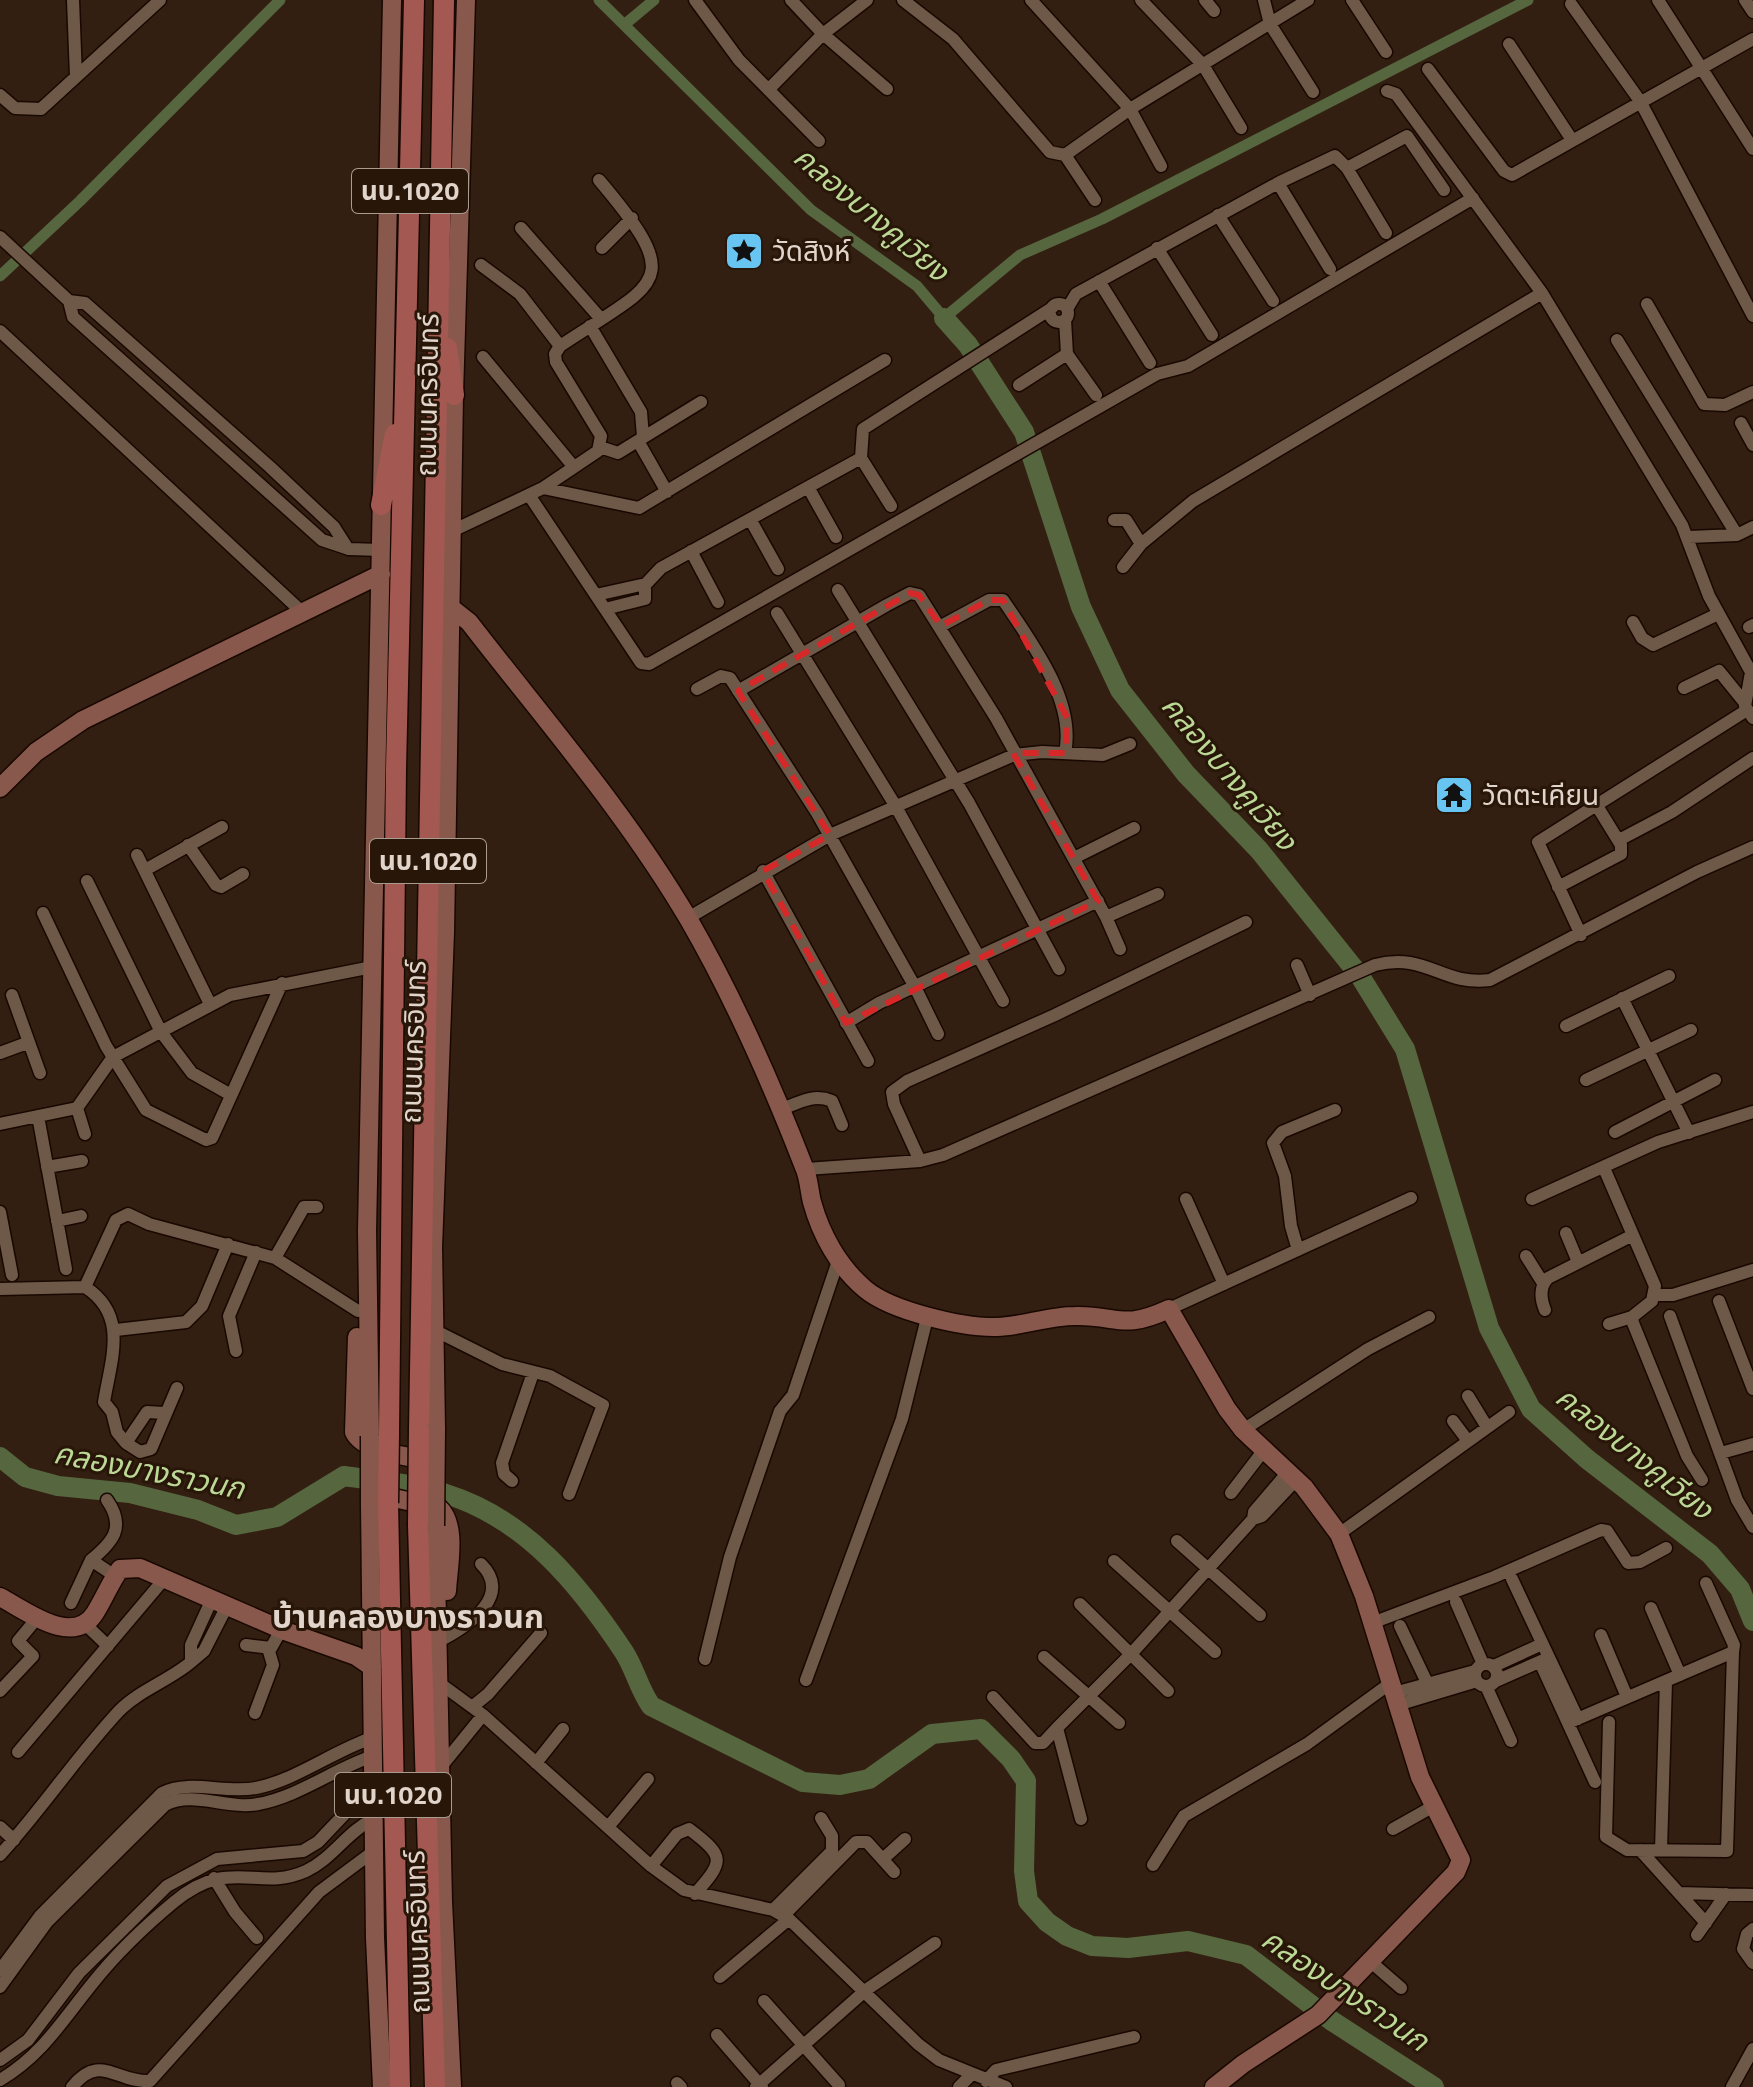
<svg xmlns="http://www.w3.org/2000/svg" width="1753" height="2087" font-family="'Titillium Web','Noto Sans Thai',sans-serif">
<rect width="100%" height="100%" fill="#321f11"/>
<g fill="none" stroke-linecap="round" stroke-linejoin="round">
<path stroke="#56663f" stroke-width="11" d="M599 0 811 210 917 286 944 318 1020 255 1102 219 1528 0
M624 25 654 0
M0 276 80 201 280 0"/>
<path stroke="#56663f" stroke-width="20" d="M944 318 968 345 1024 432 1081 607 1120 690 1186 774 1259 850 1360 976 1405 1049 1489 1328 1531 1409 1587 1459 1710 1554 1740 1589 1753 1621
M0 1457 25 1477 58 1486 130 1493 198 1510 236 1525 277 1517 344 1476C377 1481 414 1483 446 1494 526 1519 579 1584 624 1652 635 1669 639 1689 651 1706L803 1782 840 1785 869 1779 932 1734 981 1729 1011 1759 1026 1781 1024 1871 1028 1901 1047 1922 1067 1936 1092 1946 1128 1948 1188 1941 1246 1955 1332 2021 1434 2087"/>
<g stroke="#190800" stroke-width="15">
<path id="street" d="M73 0 76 77
M695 0 739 60 819 141
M791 0 823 34 887 89
M903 0 953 39 1050 152 1065 155 1130 109 1308 0
M1031 0 1130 109 1161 166
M1141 0 1203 65 1241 128
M1205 0 1214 11
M1264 0 1270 24 1313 92
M1352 0 1386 52
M1658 0 1753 149
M1745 0 1753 12
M1571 4 1640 101 1753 316
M1509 44 1572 140
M1428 69 1504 171 1512 175 1753 39
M770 88 823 34 867 0
M1387 91 1396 94 1542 293 1682 525 1709 596 1751 672 1745 706 1753 718
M0 95 15 108 41 109 160 0
M1065 155 1095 200
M1347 168 1386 233
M1278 183 1330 269
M1218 215 1273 301
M521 228 601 319
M0 237 69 301 73 317 322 540 349 549 381 550
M602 248 632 218
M1157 248 1212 335
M481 265 520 294 560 346
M1099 281 1150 363
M69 301 85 303 270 467 334 527 348 549
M1647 304 1704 404 1725 405 1753 392
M1050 313a9 9 0 1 1 18 0a9 9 0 1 1-18 0Z
M1067 309 1076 294 1280 182 1335 156 1347 168 1407 136 1444 190
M1065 320 1067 354 1096 395
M590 326 641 412 643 437
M0 331 302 612
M1617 340 1737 535
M483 357 573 466
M1019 385 1067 354
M1741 423 1753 445
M638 441 667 492
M600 447 618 453 701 402
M861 458 891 506
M808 487 836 537
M543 488 598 451 601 436 556 362 555 354 560 346C659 280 687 284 599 180
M529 495 641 663 649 664 1157 374 1188 366 1473 198
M750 519 778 569
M1114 520H1126L1141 544
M452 531 543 488 639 508 885 360
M1689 537 1737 535 1753 527
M691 551 718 602
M1123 567 1141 544 1193 501 1542 293
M643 587 661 568 861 458 863 429 1052 308
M838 590 969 803 1059 969
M596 595 641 585 645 589V599L605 609
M777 613 895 805 1003 1001
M1633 622 1642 638 1653 645 1718 614
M941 626 989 600H1003C1032 643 1076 701 1065 753
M1749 627 1753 625
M1684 688 1719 671 1745 703
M697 689 721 676 730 678 817 813 915 987 938 1034
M738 691 887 605 910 593 919 595 996 718 1106 917 1120 949
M1619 840 1672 812 1753 758
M188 845 216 885 221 887 243 874
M137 855 210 1004
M1074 858 1134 828
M145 870 222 827
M763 871 868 1061
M87 881 161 1032 192 1073 231 1095
M1558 887 1621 854V845L1597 806
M43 913 106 1046 146 1110 206 1140 212 1138 282 983
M1106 917 1158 894
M688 918 830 835 1014 755 1042 752 1103 755 1130 744
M1581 935 1538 842 1747 710
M1297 965 1310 995
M12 995 40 1073
M1622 998 1689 1133
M846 1023 879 1003 1098 901
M1566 1026 1669 976
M0 1053 27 1043
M1586 1080 1691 1030
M77 1108 85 1134
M780 1110C798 1103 813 1093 832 1101L842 1125
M38 1116 66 1269
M0 1124 77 1108 113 1057 230 995 372 967
M1615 1132 1715 1080
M920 1161 894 1104 892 1092 907 1081 1055 1015 1246 922
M47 1167 82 1161
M1604 1168 1655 1286 1652 1301 1632 1317 1633 1323 1687 1456 1702 1480
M806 1169 920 1161 943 1155 1375 965C1427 952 1441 986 1490 980L1697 872 1753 847
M1186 1199 1224 1284
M1532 1199 1658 1142 1753 1112
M0 1212 12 1275
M57 1221 81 1216
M1566 1233 1578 1262
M1298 1250 1291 1226 1285 1176 1273 1143 1282 1132 1335 1110
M1526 1256 1543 1283
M275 1258 304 1207H317
M85 1287C129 1315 111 1359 104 1402L112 1412 117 1432 126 1443 147 1412 164 1413
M0 1289 85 1287 116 1220 128 1214 149 1224 275 1258 358 1311
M1655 1295H1673L1753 1270
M1719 1301 1753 1389
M1169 1309 1411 1198
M1545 1310C1541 1300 1539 1287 1548 1278L1633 1235
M1670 1316 1737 1500 1753 1527
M1609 1324 1632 1317
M116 1330 186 1322 202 1306 228 1244
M442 1334 502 1364 550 1376 603 1405 569 1494
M236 1351 229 1316 256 1252
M1468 1396 1487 1427
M1453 1421 1468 1441
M1243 1430 1368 1349 1429 1317
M126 1443 140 1452 151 1449 177 1388
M1721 1453 1753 1444
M512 1481 504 1474 502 1463 533 1373
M1231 1493 1264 1450
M1253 1519 1254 1512 1288 1472
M1339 1534 1509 1412
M1177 1541 1260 1615
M91 1560C113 1542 126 1527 107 1500
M1114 1561 1215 1652
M1512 1579 1578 1719
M1706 1583 1734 1645 1733 1652
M212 1599 191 1645V1662L204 1651 227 1606
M1456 1602 1483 1664
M71 1603 91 1560 115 1576
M1080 1604 1168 1691
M1651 1608 1680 1675
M84 1623 108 1646
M1372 1623 1494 1577 1601 1530 1607 1531 1628 1563 1640 1562 1666 1548
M1400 1626 1431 1691
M1601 1635 1627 1697
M445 1638C472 1623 512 1594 481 1564
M246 1645 271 1648 281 1630
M1044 1657 1119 1723
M705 1659 730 1557 780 1411 793 1395 838 1261
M1540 1662 1595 1782
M1475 1675a11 11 0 1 1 22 0a11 11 0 1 1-22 0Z
M1494 1666 1542 1644
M806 1680 902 1419 928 1314
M1496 1681 1546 1659
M438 1682 483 1715 651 1866 684 1890 773 1910 789 1919 918 2044 939 2060 1006 2087
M1486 1686 1511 1741
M0 1691 33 1656 18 1641 38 1617
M1394 1693 1475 1671
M993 1697 1035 1743H1043L1057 1728
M1397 1705 1477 1681
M472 1707 488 1694 541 1633
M255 1713 273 1665 268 1648
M1568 1723 1733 1652 1727 1851 1627 1850 1606 1837 1609 1722
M18 1752 165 1578
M536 1763 563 1729
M440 1768 483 1715
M1081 1819 1057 1728 1131 1654 1253 1519 1262 1516 1296 1480
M0 1827 14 1840
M608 1827 648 1779
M1393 1829 1432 1807
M1640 1850 1706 1923
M1661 1850 1666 1681
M0 1855C42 1809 77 1756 119 1711 138 1691 170 1680 191 1662
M884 1858 905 1839
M1153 1865 1184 1816 1307 1744 1392 1682
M651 1866 677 1834 689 1829C726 1857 724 1861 695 1894
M214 1878 235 1912 257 1938
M1679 1893 1753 1895
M773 1910 832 1851V1836L821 1818
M783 1916 856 1842H867L894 1872
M1753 1929 1747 1934 1743 1949 1753 1963
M1697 1935 1726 1894
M1371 1962 1401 1988
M0 1970 40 1916 162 1793C190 1779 225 1794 256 1788 296 1780 333 1751 372 1738
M720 1977 789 1919
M0 1987 47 1922 165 1805C192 1790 228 1810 258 1804 298 1797 334 1769 373 1756
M764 2001 839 2085
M717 2035 762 2087
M0 2060 28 2040 79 1973 167 1886 217 1859 303 1851 318 1842 372 1785
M0 2080C42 2055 62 2021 92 1984 115 1955 145 1926 174 1902 231 1855 257 1893 306 1871 332 1859 347 1832 373 1819
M986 2081 996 2070 1134 2037
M677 2083 681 2087
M72 2087C100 2052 116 2083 150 2081L319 1892 374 1851
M756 2087 866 1990 935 1943
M959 2087 972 2074
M1732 2087 1753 2049"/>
</g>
<g stroke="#190800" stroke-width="21">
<path id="secondary" d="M450 607 469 622C544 719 627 814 689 920 734 998 771 1082 804 1167 809 1178 809 1190 812 1202 821 1235 839 1267 865 1289 891 1311 963 1328 997 1327 1023 1326 1049 1316 1075 1316 1119 1315 1121 1331 1169 1309L1227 1409 1243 1430 1304 1487 1339 1534 1364 1596 1420 1777 1461 1860 1456 1872 1318 2015 1243 2064 1214 2087
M0 788 36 752 83 720 381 574
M357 1337 354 1432C363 1452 412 1458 433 1460
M436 1429 433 1247 445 932 454 395 466 0
M370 1436 367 1231 392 0
M376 1494 439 1508C458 1525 448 1568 447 1591
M370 1503 375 1938 382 2087
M435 1526 443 1902 452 2087
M0 1597C25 1610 73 1648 95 1613 104 1599 110 1583 120 1569L140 1568 285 1631 356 1656 372 1667"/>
</g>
<g stroke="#190800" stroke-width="23">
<path id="primary" d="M447 348 454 395
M381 505 395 434
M419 1429 444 0
M389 1434 396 769 414 0
M388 1503 400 2087
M418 1525 435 2087"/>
</g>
<use href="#street" stroke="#6e5848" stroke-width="12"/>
<use href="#secondary" stroke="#89584d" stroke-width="18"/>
<use href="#primary" stroke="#a35852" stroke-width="20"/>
<g stroke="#190800" stroke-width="21" stroke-linecap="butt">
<path id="secondary-bridge" d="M370 1503V1436
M435 1526 436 1429"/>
</g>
<g stroke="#190800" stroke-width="23" stroke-linecap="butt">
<path id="primary-bridge" d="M388 1503 389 1434
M418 1525 419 1429"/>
</g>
<use href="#secondary-bridge" stroke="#89584d" stroke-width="18"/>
<use href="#primary-bridge" stroke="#a35852" stroke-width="20"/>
</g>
<path fill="none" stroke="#d62828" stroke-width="6" stroke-dasharray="16 10" stroke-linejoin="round" d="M910 593 919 595 941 626 989 600H1003L1068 719 1065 753H1013L1098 901 846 1023 763 871 830 835 738 691Z"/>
<defs>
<g id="sight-square" transform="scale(2)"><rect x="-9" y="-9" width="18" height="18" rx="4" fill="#68c4f0" stroke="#281608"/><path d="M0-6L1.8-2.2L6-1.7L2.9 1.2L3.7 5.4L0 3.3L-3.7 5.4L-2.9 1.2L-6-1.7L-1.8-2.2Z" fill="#111"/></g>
<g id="temple-square" transform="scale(2)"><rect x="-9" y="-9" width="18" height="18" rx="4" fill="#68c4f0" stroke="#281608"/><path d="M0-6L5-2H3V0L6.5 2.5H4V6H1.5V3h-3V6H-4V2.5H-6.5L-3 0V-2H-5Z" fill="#111"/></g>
</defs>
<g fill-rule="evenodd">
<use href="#sight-square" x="744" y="251"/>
<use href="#temple-square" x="1454" y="795"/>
</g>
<g text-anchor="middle" stroke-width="6" stroke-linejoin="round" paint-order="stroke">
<g fill="#281608" stroke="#aa9b90" stroke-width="2">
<rect x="352" y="169" width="116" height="44" rx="6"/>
<rect x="370" y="839" width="116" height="44" rx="6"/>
<rect x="335" y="1773" width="116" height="44" rx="6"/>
</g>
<g font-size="26" font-weight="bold" fill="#e1d4cb">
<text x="410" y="200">นบ.1020</text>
<text x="428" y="870">นบ.1020</text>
<text x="393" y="1804">นบ.1020</text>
</g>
<g font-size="28" fill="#e1d4cb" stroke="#281608" text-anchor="start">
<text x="772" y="261">วัดสิงห์</text>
<text x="1482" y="805">วัดตะเคียน</text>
</g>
<g font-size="28" fill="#e1d4cb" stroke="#281608">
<text transform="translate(427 395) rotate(-89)" y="10">ถนนนครอินทร์</text>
<text transform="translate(413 1042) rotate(-88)" y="10">ถนนนครอินทร์</text>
<text transform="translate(417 1932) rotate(-92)" y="10">ถนนนครอินทร์</text>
</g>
<g font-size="30" font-style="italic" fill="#bcd896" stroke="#281608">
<text transform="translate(871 214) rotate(40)" y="10">คลองบางคูเวียง</text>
<text transform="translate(1229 773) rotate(50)" y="10">คลองบางคูเวียง</text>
<text transform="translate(1634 1453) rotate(39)" y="10">คลองบางคูเวียง</text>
<text transform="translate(149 1471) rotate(11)" y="10">คลองบางราวนก</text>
<text transform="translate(1345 1990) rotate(34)" y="10">คลองบางราวนก</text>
</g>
<g font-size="32" font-weight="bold" fill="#e1d4cb" stroke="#281608">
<text x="408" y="1628">บ้านคลองบางราวนก</text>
</g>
</g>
</svg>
